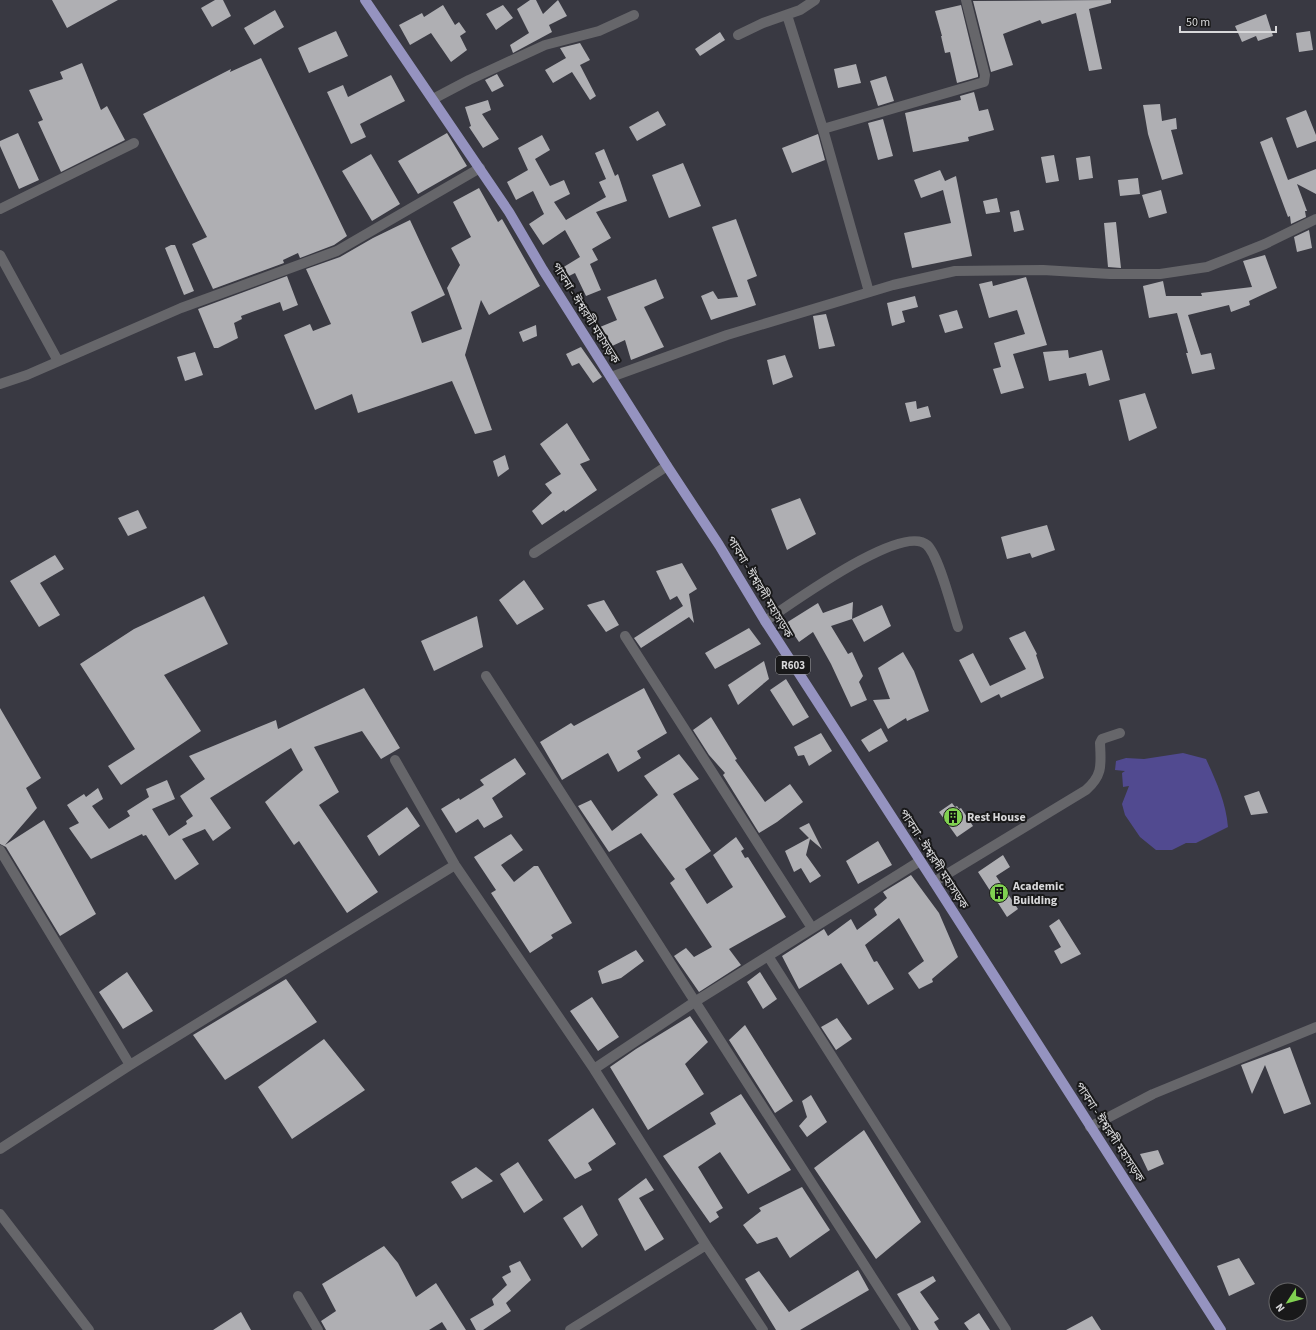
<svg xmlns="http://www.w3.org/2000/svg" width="1316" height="1330" font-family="'Source Sans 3','Noto Sans Bengali',sans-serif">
<rect width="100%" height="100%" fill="#303033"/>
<path fill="#393942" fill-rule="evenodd" d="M0 0H1316V1330H0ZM1276 1290H1300V1314H1276Z"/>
<path fill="#514a90" d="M1183 753 1206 759C1216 781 1226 802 1228 827L1196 843H1186L1172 850H1156L1140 837 1125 815 1122 804 1129 786 1123 787 1122 773 1125 771 1115 770 1116 761 1126 758 1144 759Z"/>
<path fill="#afafb3" d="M52 0H118L67 28Z
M215 0H223L231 16 212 27 201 8Z
M530 0H536L543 14 558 0 567 16 549 25 552 32 513 53 510 45 529 33 517 9Z
M1111 0V3L1089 9 1102 69 1089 71 1076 13 1042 24 1040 20 1003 34 1013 65 991 72 973 1Z
M443 5 455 25 459 22 466 32 460 36 467 50 451 62 431 33 410 45 399 25 422 13 424 17Z
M503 5 513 18 496 30 486 14Z
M961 5 978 75V77L957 83 950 52 945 53 941 36H942L935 11Z
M275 10 284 27 254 45 244 28Z
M1266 14 1273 36 1258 41 1256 36 1242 42 1235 26Z
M336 31 348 56 309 73 298 48Z
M1310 31 1313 50 1299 52 1296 33Z
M720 32 725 40 700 56 695 49Z
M580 43 590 60 580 65 596 96 590 100 572 72 553 83 545 70 566 58 560 48Z
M261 58 347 236 334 245 300 258 298 253 283 260 284 263 213 289 192 244 207 237 143 114 231 69 230 72Z
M82 63 101 110 107 106 125 140 61 172 38 122 43 120 29 90 63 79 60 72Z
M856 64 861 83 838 88 834 69Z
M497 74 504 86 492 92 485 80Z
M391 75 405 101 360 124 366 137 351 144 327 92 343 85 348 97Z
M886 76 894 101 878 106 870 81Z
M974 92 979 111 988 109 994 130 968 137 969 141 913 152 905 113 961 100 960 96Z
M488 100 491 110 482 114 499 139 483 148 469 127 471 126 465 107Z
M1160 104 1162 121 1176 118 1177 129 1171 130 1183 174 1162 180 1148 134 1143 105Z
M1306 110 1316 135V141L1297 148 1286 118Z
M658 111 666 125 637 141 629 127Z
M883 119 893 156 878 160 868 123Z
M18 133 39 180 19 189 0 146V141Z
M447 133 467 166 418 194 398 161Z
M818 134 825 160 792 173 782 148Z
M542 135 550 150 535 159 550 186 564 180 570 194 554 202 566 220 606 197 599 182 606 179 595 153 604 149 615 176 618 174 627 201 596 212 611 238 592 249 598 260 590 264 601 290 586 296 575 273 567 277 562 268 580 257 565 230 543 245 529 224 544 214 533 191 516 200 507 182 528 170 518 148Z
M1272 137 1288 180 1316 169V194L1297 184 1307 211H1305L1306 217 1291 224 1290 216 1288 217 1260 142Z
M371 154 400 204 372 221 342 171Z
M1054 155 1059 181 1046 183 1041 157Z
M1090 156 1093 178 1079 180 1076 158Z
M683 163 701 206 669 218 652 175Z
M940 170 945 181 956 176 972 256 912 268 904 233 951 223 943 190 921 198 914 180Z
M1138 178 1140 194 1120 196 1118 180Z
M479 188 498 222 502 219 540 286 489 315 481 300 465 355 492 430 475 434 452 381 358 413 352 394 315 410 284 335 310 324 313 331 331 324 306 269 340 257 373 238 410 220 445 295 411 312 422 343 462 329 447 288 460 265 451 248 471 237 453 202Z
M1161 190 1167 213 1149 218 1142 195Z
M997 198 1000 212 986 214 983 201Z
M1019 210 1024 230 1014 232 1010 212Z
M736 219 757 276 747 280 756 305 711 320 701 296 713 291 718 299 738 297 712 227Z
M1116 222 1121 268 1108 267 1104 223Z
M1309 230 1312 248 1297 252 1294 237Z
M171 245H175L194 291 184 295 165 248Z
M1265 255 1277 288 1249 301 1250 305 1231 312 1229 305 1188 315 1201 355 1211 353 1215 369 1192 374 1186 353H1188L1177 313 1149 318 1143 286 1163 281 1166 296H1202L1201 293 1252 287 1243 261Z
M287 276 298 305 283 311 280 302 241 316 242 319 234 323 238 338 218 348H214L198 309Z
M1026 277 1047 345 1013 354 1024 388 1001 394 993 369 1001 367 994 343 1025 334 1017 310 989 318 979 284 992 281 993 286Z
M656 279 664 298 644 307 664 347 631 360 625 340 610 347 600 327 617 320 607 297Z
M915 296 918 307 902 311 905 322 892 326 887 303Z
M957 310 963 328 945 333 939 315Z
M826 314 835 346 819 349 813 316Z
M536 325 537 336 523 342 519 332Z
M581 347 602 377 593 383 579 363 572 366 566 354Z
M1068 350 1069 358 1102 350 1110 380 1089 386 1086 373 1049 381 1043 352Z
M195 352 203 375 185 381 177 357Z
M785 355 793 377 773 385 767 360Z
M1145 393 1157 428 1129 441 1119 400Z
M916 401 917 409 928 406 931 417 910 422 905 403Z
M567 423 590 460 580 464 597 490 565 512 564 510 542 525 532 511 552 493 545 484 561 474 540 444Z
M505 455 509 469 498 477 493 461Z
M800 498 816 534 787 550 771 509Z
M138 510 147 528 128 536 118 518Z
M1047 525 1055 550 1032 558 1030 553 1007 559 1001 537Z
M55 555 64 569 40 583 60 615 39 627 10 581Z
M682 563 697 589 689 594 694 623 689 617 641 648 634 638 683 606 677 596 670 600 656 571Z
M524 580 544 609 517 625 499 600Z
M204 596 228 644 164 675 201 731 121 785 108 766 135 749 80 664 134 629Z
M604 600 619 625 606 632 587 605Z
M853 602 852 619 831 626 848 654 852 652 863 676 859 682 867 700 851 707 831 664 813 632 799 642 786 623 818 603 823 613Z
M882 605 891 626 864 642 852 619Z
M477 616 483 647 434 671 421 641Z
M749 628 761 644 715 669 705 653Z
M1025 631 1037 654 1036 655 1044 678 1001 698 999 694 981 703 959 660 973 653 990 686 1026 669 1009 638Z
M903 652 914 671 929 711 907 721 906 718 888 729 873 700 890 699 878 668Z
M764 661 769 679 738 705 728 685Z
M786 679 809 717 793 726 770 690Z
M364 688 400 748 381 759 362 731 314 747 339 792 319 805 378 892 347 913 299 841 294 845 265 802 303 770 291 748 210 798 231 828 213 841 205 829 182 839 199 864 175 880 146 835 143 836 142 834 91 859 69 828 79 823 67 805 84 794 86 797 98 788 103 799 92 806 109 829 130 816 127 811 149 797 146 789 167 780 175 799 152 809 169 836 187 824 186 821 193 816 180 796 205 779 189 756 276 720 278 729Z
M644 688 667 733 637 751 641 758 618 772 608 753 562 780 540 742 571 723 574 726Z
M0 708 41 778 26 788 37 808 5 845 44 820 96 914 60 936 6 847 0 844Z
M711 717 737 759 735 760 765 802 790 784 803 802 777 822 759 833 723 775 725 773 709 755 693 730Z
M881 728 888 741 869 752 861 740Z
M821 733 832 751 809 766 804 755 798 756 794 747Z
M679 754 699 779 673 794 711 851 685 869 707 904 733 887 713 855 736 837 744 849 741 851 745 858 748 857 786 917 729 949 741 965 699 992 674 956 686 948 694 957 712 947 670 883 675 879 641 833 609 852 578 806 591 800 612 831 658 795 644 776Z
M515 758 526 774 492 798 503 817 484 828 478 819 456 833 441 809 459 798 460 800 484 785 480 780Z
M1259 791 1268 813 1251 815 1244 796Z
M952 803 955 807 957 806 959 809 961 808 973 826 957 837 939 812Z
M407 807 420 826 379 856 367 836Z
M809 823 822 849 810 839 806 855 821 876 810 883 801 868 794 872 785 851 809 838 799 828Z
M511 834 523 850 501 865 514 882 534 866H538L572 923 551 935 553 938 530 953 491 893 496 890 474 857Z
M878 841 892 865 858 884 846 861Z
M1003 855 1010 867 996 876 1018 909 1007 917 978 872Z
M911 875 939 913 958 957 932 979 933 982 919 989 908 973 924 961 899 918 865 945 874 962 877 961 894 989 868 1005 841 963 799 989 782 956 824 929 828 936 851 919 857 930 877 915 874 909 887 898 883 892Z
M1059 919 1081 954 1061 964 1054 951 1061 947 1049 926Z
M636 950 644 961 621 978 602 984 598 971Z
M127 972 153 1011 123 1029 99 992Z
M760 972 777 999 763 1009 747 982Z
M286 979 317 1022 225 1080 193 1035Z
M592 997 619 1037 598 1051 570 1011Z
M690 1016 708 1042 685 1064 704 1094 648 1130 610 1067 636 1049Z
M837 1018 852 1039 836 1050 821 1027Z
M745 1025 793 1101 775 1113 729 1040Z
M324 1039 365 1090 292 1139 258 1087Z
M1290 1047 1311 1104 1284 1114 1265 1065 1252 1094 1241 1065Z
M741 1094 791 1170 748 1194 720 1152 698 1167 723 1208 716 1212 719 1217 710 1223 663 1156 716 1124 710 1113Z
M811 1095 827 1122 807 1137 799 1126 807 1117 802 1101Z
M593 1108 616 1144 588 1163 592 1170 575 1179 548 1140Z
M864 1130 921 1222 876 1259 814 1168Z
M1158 1150 1164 1164 1148 1171 1140 1154Z
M518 1162 543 1200 524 1213 500 1174Z
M476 1167 493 1181 462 1199 451 1182Z
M646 1178 654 1190 639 1198 664 1239 645 1251 618 1199Z
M802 1187 830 1230 790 1258 777 1237 757 1244 743 1225 761 1211 759 1208Z
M582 1205 598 1235 582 1248 563 1218Z
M384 1246 398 1263 416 1297 436 1283 466 1330H447L442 1322 429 1330H326L321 1321 336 1311 322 1284Z
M1239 1258 1255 1284 1229 1296 1217 1266Z
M520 1261 531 1280 506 1303 511 1311 483 1330H476L470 1319 494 1305 492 1299 507 1285 502 1277 511 1272 509 1266Z
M858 1270 869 1290 800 1330H776L745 1279 759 1271 789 1312Z
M933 1276 936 1281 920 1292 939 1319 934 1322 939 1330H919L897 1294Z
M241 1312 251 1330H213Z
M979 1313 990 1330H969L964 1323Z
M1092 1316 1101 1330H1066Z"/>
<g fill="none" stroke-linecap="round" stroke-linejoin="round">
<path stroke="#66666a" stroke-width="10" d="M787 15 823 129 869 292
M738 35 763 23 800 10 815 0
M433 99 469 80 545 45 599 31 634 15
M823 129 984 82 985 75 966 0
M0 209 134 143
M0 255 58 361
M611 377 727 335 893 285 955 271 1043 270 1110 274H1160L1207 267 1265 244 1316 219
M0 384 27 375 181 308 337 251 480 168
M534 553 667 466
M765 621C790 605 902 522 927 545 939 556 952 609 958 627
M625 636 812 928
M486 676 906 1330
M395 760 455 865 594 1069 706 1245 763 1330
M0 850 130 1065
M934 882 1086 790C1103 775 1101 765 1100 743L1102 739 1120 733
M768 956 1006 1330
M594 1069 696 1001 920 861
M1090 1127 1153 1094 1316 1027
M0 1149 130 1065 455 865
M0 1214 89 1330
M298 1296 318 1330
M570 1330 706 1245"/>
<path stroke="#9593c0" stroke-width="10" d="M365 0 509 212 543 270 667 466 719 545 765 621 934 882 1221 1330"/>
</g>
<defs>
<g id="building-disc" transform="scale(1)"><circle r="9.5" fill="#80d051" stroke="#19191a"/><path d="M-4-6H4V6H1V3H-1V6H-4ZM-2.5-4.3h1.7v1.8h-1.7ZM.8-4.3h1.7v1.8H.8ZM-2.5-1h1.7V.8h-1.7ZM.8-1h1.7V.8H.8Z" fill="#111"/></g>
</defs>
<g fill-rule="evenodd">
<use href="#building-disc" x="953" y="817"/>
<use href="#building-disc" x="999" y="893"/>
</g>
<g text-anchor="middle" stroke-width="4" stroke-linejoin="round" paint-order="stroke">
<rect fill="#19191a" stroke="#9f9fa0" stroke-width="1" x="776" y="656" width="34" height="18" rx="3"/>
<g font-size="11" font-weight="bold" fill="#d8d8da">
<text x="793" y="669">R603</text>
</g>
<g font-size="12" fill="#d8d8da" stroke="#19191a">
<text transform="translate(586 313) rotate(58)" y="4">পাবনা - ঈশ্বরদী মহাসড়ক</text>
<text transform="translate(760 587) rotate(59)" y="4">পাবনা - ঈশ্বরদী মহাসড়ক</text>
<text transform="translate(934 859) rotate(57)" y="4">পাবনা - ঈশ্বরদী মহাসড়ক</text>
<text transform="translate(1110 1132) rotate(57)" y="4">পাবনা - ঈশ্বরদী মহাসড়ক</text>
</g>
<g font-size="12" font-weight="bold" fill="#d8d8da" stroke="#19191a" text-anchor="start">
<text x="967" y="821">Rest House</text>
<text x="1013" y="890">Academic<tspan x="1013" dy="14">Building</tspan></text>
</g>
</g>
<g transform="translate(1288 1302) rotate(234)"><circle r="19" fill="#19191a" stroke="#656567"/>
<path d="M0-3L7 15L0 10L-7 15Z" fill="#80d051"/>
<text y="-6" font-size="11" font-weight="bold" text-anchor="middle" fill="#d8d8da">N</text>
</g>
<path d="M1180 26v6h96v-6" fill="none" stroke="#d8d8da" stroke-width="2"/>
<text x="1186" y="26" font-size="12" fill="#d8d8da" stroke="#19191a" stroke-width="3" paint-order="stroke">50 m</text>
</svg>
